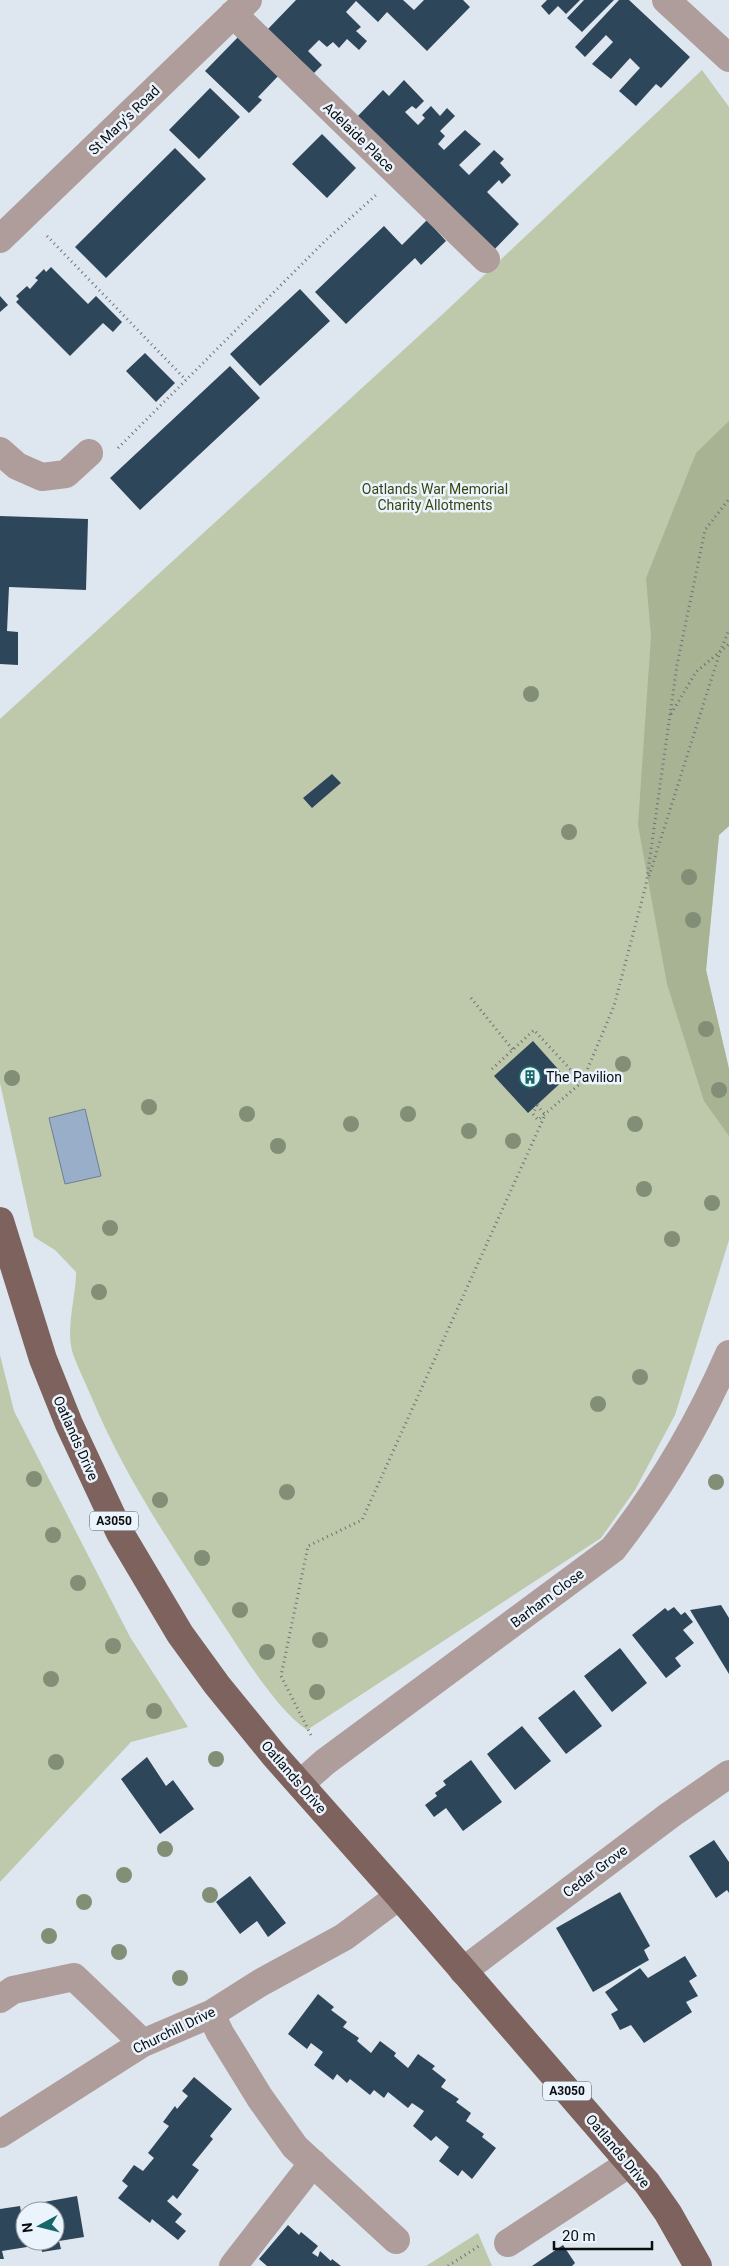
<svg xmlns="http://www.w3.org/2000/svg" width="729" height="2266" font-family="Roboto,sans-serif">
<rect width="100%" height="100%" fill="#dee7ef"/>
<path fill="#bec8ab" d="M702 70 729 107V826L719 835 706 970 729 1069V1240L675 1415 635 1490 601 1538 307 1730C275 1708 241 1651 219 1618 172 1546 124 1476 91 1396 85 1382 78 1368 73 1354 65 1329 76 1298 76 1272L55 1250 34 1237 0 1083V719L445 312Z
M0 1355 14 1411 130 1637 188 1727 131 1742 0 1882Z
M478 2233 492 2266H426Z"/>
<path fill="#a8b394" d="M729 421V826L719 835 706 970 729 1069V1136L704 1101 667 984 638 825 651 636 646 578 696 453Z"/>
<path fill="#99afc9" stroke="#6e7e92" d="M85 1109 101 1176 65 1184 49 1118Z"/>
<path fill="#2e4659" d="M296 0H403L414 10 424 0H463L470 7 427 51 387 12 378 22 356 1 346 12 361 27 356 31 367 41 359 50 347 39 339 48 333 42 327 47 319 40 308 51 322 65 314 73 268 29Z
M547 0H580L566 14 558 6 549 15 541 6Z
M584 0H614L582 32 567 18Z
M619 0H629L690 57 661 88 656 84 636 106 619 91 640 68 630 58 611 79 592 64 613 42 606 35 585 57 575 47Z
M241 34 281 73 258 97 262 100 249 113 205 71Z
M404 80 424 101 416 109 412 106 405 112 418 125 425 118 422 115 431 106 440 116 447 108 455 116 440 131 445 136 438 144 444 150 465 130 481 144 459 165 469 175 494 150 504 159 500 163 511 175 502 184 499 180 487 192 519 224 491 253 356 118 383 90 389 96Z
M210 88 240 117 199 159 169 130Z
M322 134 356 168 327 198 292 164Z
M175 148 206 179 106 278 75 247Z
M427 220 446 241 421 265 415 258 346 324 315 292 384 226 402 245Z
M51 267 88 304 96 296 122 322 113 332 103 323 70 356 16 302 19 299 16 296 27 286 30 289 38 280 35 278 44 269 46 272Z
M300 289 330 321 260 386 230 354Z
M0 296 8 305 0 312Z
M145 353 175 383 156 402 126 371Z
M230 366 260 398 140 510 110 478Z
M0 516 88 519 86 590 9 587 7 631 18 632V665L0 664Z
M332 774 341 783 312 808 303 798Z
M533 1041 566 1078 528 1113 494 1076Z
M721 1605 729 1618V1674L690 1610Z
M674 1607 681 1615 685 1612 693 1622 683 1630 694 1643 675 1658 681 1666 666 1678 632 1635 665 1608 668 1611Z
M620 1648 647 1683 612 1712 584 1676Z
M574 1690 602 1726 566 1754 538 1718Z
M522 1726 551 1761 515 1790 487 1754Z
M147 1757 166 1786 173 1780 194 1809 160 1834 121 1779Z
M471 1760 502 1802 463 1831 446 1808 434 1817 425 1805 437 1796 435 1793 446 1785 443 1781Z
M714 1840 729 1862V1893L727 1890 716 1898 689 1856Z
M250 1876 286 1923 268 1937 257 1921 240 1934 216 1902Z
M620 1892 650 1946 644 1950 649 1960 593 1992 556 1928Z
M685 1956 697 1976 689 1981 698 1996 686 2002 692 2012 644 2043 631 2025 620 2030 611 2014 618 2010 605 1992 640 1968 648 1978Z
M318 1994 334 2007 331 2010 347 2022 343 2027 359 2038 357 2041 371 2053 380 2041 396 2053 394 2056 408 2068 418 2054 435 2066 432 2069 446 2080 441 2087 459 2099 456 2102 471 2113 466 2121 484 2134 482 2137 496 2148 472 2179 462 2170 458 2176 439 2161 449 2147 436 2136 431 2141 413 2126 424 2111 412 2103 408 2108 388 2092 384 2098 374 2090 370 2095 350 2079 347 2083 337 2074 333 2080 314 2065 323 2052 311 2043 307 2049 288 2034Z
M194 2077 232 2109 210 2136 213 2139 192 2165 199 2170 177 2199 173 2195 167 2201 182 2214 175 2222 186 2231 178 2240 152 2219 150 2223 118 2198 128 2186 122 2181 134 2165 143 2171 154 2158 148 2153 169 2126 163 2122 175 2106 177 2109 188 2096 182 2091Z
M77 2196 84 2237 59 2241 61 2249 42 2252 40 2241H55V2211H35L33 2204Z
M20 2206 27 2247 2 2251 4 2259H0V2209Z
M288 2225 299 2235 301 2232 318 2246 312 2253 318 2257 320 2251 331 2261 332 2259 341 2266H267L259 2259Z
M563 2245 575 2263 572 2266H532Z"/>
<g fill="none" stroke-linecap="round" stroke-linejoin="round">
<path stroke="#6c7177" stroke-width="3" stroke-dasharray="1 4" stroke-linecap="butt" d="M47 236 186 380
M118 448 326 240 376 195
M671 714 696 672 729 644
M649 876 720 652 729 630
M471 998 513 1050
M492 1069 534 1030 582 1082
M537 1105 533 1114 538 1120 582 1082 614 1006 646 885 677 665 705 530 729 499
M537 1105 545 1115
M311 1735 281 1676 308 1546 362 1520 545 1115
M448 2266 479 2246"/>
<path stroke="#ae9d9a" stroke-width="28" d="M666 0 729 58
M233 14 486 259
M0 239 248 0
M0 451 17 466 42 477 66 474 89 453
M300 1784 325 1762 613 1549C660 1489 699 1423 729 1354
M463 1971 670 1815 729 1774
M0 1999 13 1990 74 1977 143 2043
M211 2014 220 2033 260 2098 295 2147 396 2240
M0 2134 143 2043 211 2014 260 1983 344 1937 399 1896
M508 2243 630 2163
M233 2266 313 2163"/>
<path stroke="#7e625d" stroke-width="28" d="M0 1221 43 1359 69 1424 120 1533 180 1634 217 1685 274 1755 399 1896 647 2183 668 2213 698 2266"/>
</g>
<g fill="#828e76">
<circle cx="531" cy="694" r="8"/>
<circle cx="569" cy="832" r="8"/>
<circle cx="689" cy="877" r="8"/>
<circle cx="693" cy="920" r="8"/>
<circle cx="706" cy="1029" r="8"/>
<circle cx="623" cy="1064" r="8"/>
<circle cx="12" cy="1078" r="8"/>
<circle cx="719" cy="1090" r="8"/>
<circle cx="149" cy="1107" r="8"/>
<circle cx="247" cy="1114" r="8"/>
<circle cx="408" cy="1114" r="8"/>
<circle cx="351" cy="1124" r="8"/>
<circle cx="635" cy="1124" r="8"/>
<circle cx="469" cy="1131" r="8"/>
<circle cx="513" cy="1141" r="8"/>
<circle cx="278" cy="1146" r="8"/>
<circle cx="644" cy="1189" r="8"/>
<circle cx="712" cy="1203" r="8"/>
<circle cx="110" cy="1228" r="8"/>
<circle cx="672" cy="1239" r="8"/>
<circle cx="99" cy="1292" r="8"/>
<circle cx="640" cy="1377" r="8"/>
<circle cx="598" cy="1404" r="8"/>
<circle cx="34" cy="1479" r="8"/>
<circle cx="716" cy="1482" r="8"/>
<circle cx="287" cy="1492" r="8"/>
<circle cx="160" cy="1500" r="8"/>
<circle cx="53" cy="1535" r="8"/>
<circle cx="202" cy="1558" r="8"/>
<circle cx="78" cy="1583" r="8"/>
<circle cx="240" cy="1610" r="8"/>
<circle cx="320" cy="1640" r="8"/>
<circle cx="113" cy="1646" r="8"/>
<circle cx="267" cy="1652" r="8"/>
<circle cx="51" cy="1679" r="8"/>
<circle cx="317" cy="1692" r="8"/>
<circle cx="154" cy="1711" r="8"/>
<circle cx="216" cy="1759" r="8"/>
<circle cx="56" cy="1762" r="8"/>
<circle cx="165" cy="1849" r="8"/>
<circle cx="124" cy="1875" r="8"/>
<circle cx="210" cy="1895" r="8"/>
<circle cx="84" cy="1902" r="8"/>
<circle cx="49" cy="1936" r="8"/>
<circle cx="119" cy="1952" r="8"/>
<circle cx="180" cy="1978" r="8"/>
</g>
<defs>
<g id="building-ring" transform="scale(1.125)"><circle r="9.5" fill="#ebf4fc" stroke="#176668" stroke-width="1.5"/><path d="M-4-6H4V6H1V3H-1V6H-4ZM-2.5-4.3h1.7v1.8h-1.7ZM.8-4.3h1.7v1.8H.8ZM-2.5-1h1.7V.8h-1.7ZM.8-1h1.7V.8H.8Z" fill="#176668"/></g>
</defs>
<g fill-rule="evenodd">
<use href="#building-ring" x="530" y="1077"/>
</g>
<g text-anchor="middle" stroke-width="5" stroke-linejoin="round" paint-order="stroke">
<g fill="#ebf4fc" stroke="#4e5257" stroke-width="1">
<rect x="90" y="1511.5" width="48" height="19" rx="4"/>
<rect x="543" y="2081.5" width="48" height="19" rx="4"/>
</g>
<g font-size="12" font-weight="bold" fill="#0a0d10">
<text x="114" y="1525">A3050</text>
<text x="567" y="2095">A3050</text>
</g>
<g font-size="14" fill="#0a0d10" stroke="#ebf4fc">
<text transform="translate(124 120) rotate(-44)" y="5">St Mary's Road</text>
<text transform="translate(359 137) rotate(44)" y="5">Adelaide Place</text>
<text transform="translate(76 1438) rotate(66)" y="5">Oatlands Drive</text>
<text transform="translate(547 1598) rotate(-37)" y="5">Barham Close</text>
<text transform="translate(294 1777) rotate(49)" y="5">Oatlands Drive</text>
<text transform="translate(595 1871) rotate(-37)" y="5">Cedar Grove</text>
<text transform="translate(174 2030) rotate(-26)" y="5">Churchill Drive</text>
<text transform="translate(618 2151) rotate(50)" y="5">Oatlands Drive</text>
</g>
<g font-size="14" fill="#374513" stroke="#ebf4fc">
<text x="435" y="494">Oatlands War Memorial<tspan x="435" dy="16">Charity Allotments</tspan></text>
</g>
<g font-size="14" fill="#0a0d10" stroke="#ebf4fc" text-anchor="start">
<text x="546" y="1082">The Pavilion</text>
</g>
</g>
<g transform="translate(40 2226) rotate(263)"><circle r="24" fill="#ebf4fc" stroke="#91989e"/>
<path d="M0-4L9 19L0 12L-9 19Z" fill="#176668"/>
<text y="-8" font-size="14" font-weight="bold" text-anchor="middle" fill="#0a0d10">N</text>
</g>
<path d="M554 2241v8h98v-8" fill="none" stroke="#0a0d10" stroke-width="2.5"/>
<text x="562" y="2241" font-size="15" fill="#0a0d10" stroke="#ebf4fc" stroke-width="4" paint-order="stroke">20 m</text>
</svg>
